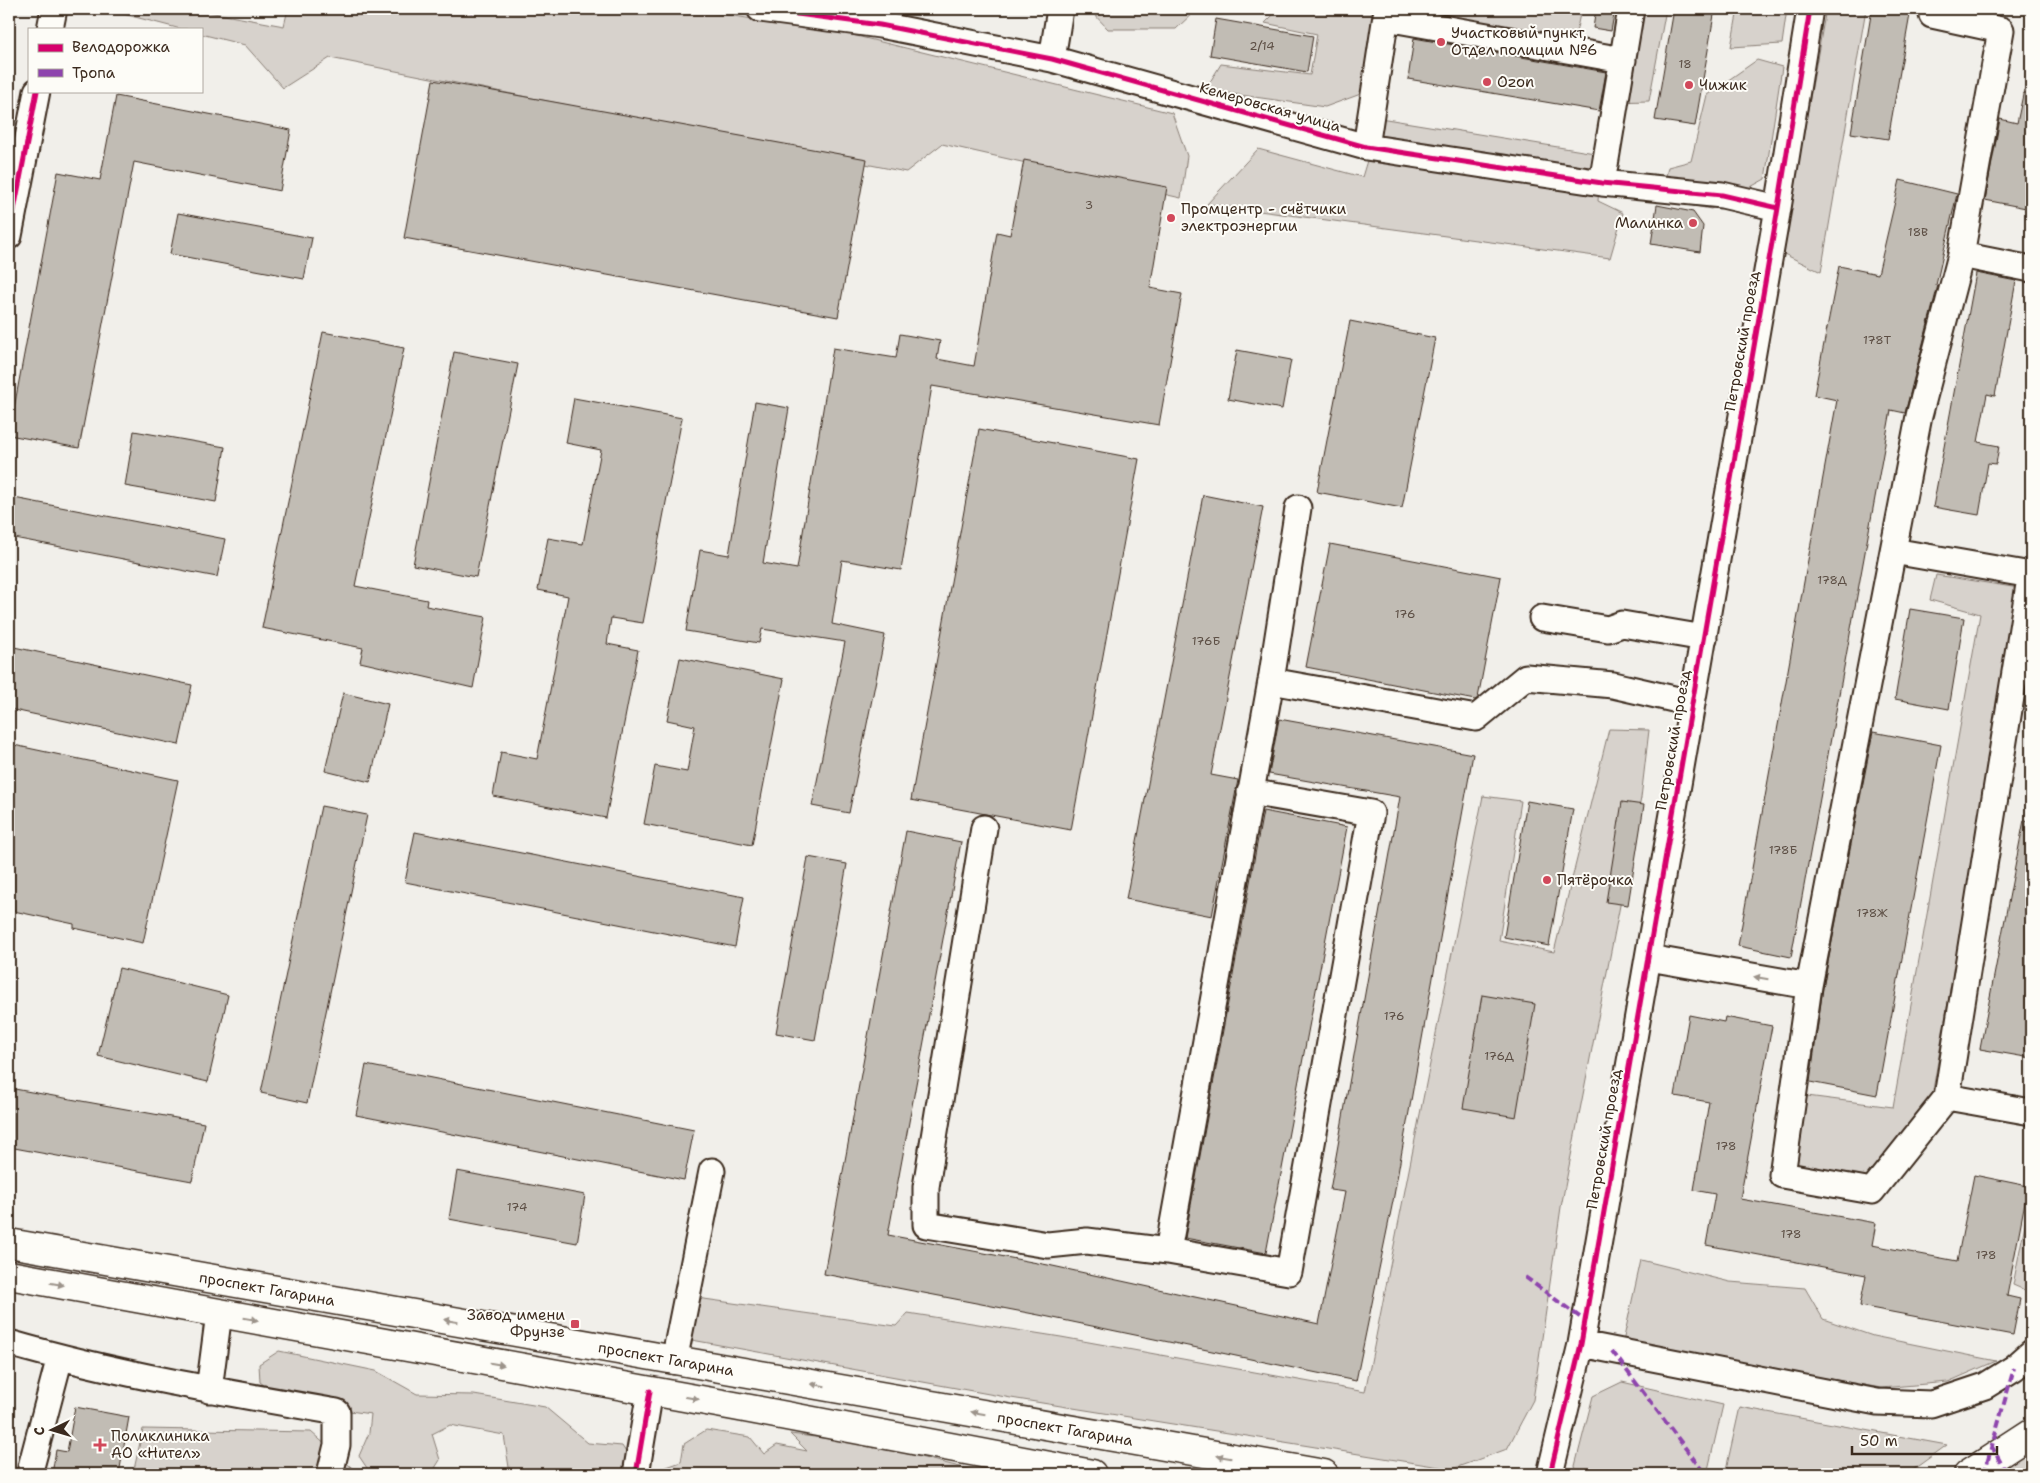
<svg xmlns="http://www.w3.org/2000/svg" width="2040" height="1483" font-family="'Shantell Sans',sans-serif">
<rect width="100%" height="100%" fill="#f1efea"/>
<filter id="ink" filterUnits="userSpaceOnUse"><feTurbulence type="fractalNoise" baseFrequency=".02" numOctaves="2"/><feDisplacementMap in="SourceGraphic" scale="10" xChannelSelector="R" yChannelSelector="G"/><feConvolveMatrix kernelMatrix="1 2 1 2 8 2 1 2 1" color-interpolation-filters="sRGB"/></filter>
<g filter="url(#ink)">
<path fill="#d7d2cc" stroke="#897e75" d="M112 9H192L284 26 288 9H354L368 12 369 9H687L840 32 1172 113 1187 156 1181 198 942 144 906 172 330 58 283 88 245 45 201 34V29H181L112 11Z
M1089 9H1197L1176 29H1108Z
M1279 9H1380L1369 91 1325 107 1205 90 1221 64 1310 75 1317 34 1265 23Z
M1403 9H1581L1571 57Z
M1624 9H1666L1649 101 1610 102Z
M1738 9H1787L1782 44 1731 47Z
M1826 9H1866L1821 272 1782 253Z
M1757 60 1782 67 1765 179 1711 209 1661 200 1668 167 1691 161 1707 95Z
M1380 118 1601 154 1598 201 1623 213 1610 258 1207 204 1258 149 1362 177Z
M1936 575 2019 588 1932 1096 1866 1179 1794 1169 1807 1096 1893 1107 1980 614 1930 600Z
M1609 729 1649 730 1641 798 1561 1207 1533 1400 1507 1449 1452 1469 1011 1398 692 1340 697 1298 896 1326 908 1313 1061 1337 1365 1392 1483 796 1521 801 1499 941 1554 952Z
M2027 1214H2031V1290L2027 1291 2013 1285Z
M1641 1260 1730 1282 1805 1288 1823 1319 1873 1336 1996 1361 1948 1382 1881 1388 1623 1342Z
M279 1351 376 1371 417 1394 474 1395 545 1407 588 1443 622 1446 640 1474H510L504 1435 450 1425 432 1434 440 1460 435 1468 460 1474H371L359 1456 369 1433 371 1414 286 1402 260 1382 259 1364Z
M1622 1382 1723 1405 1707 1474H1579L1575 1466 1593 1396Z
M1740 1407 1947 1445 1907 1474H1725Z
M143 1429 311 1432 359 1474H133Z
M706 1430 750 1437 764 1454 777 1445 807 1451 790 1434 864 1443 988 1474H838L830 1472 828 1474H657L658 1470 681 1462 684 1444Z
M2031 1448V1474H1992Z"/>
<path fill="#c1bcb4" stroke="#3b2a1e" d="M1596 9H1615L1611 31 1593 28Z
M1674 9H1715L1695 126 1655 120Z
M1872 9H1911L1888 139 1851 133Z
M1216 19 1313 36 1307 72 1210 55Z
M1414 38 1606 72 1599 111 1408 79Z
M433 80 867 159 838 317 404 238Z
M2024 90 2031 91V183L2026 208 1985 200 2000 119 2017 123Z
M116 96 291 130 280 191 134 162 79 448 9 435 58 172 100 180Z
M1024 160 1167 187 1150 288 1182 294 1159 425 932 386 901 570 842 560 832 624 885 635 849 813 812 806 845 642 762 629 759 643 686 631 700 550 729 555 755 402 789 408 763 563 797 569 833 348 896 358 900 334 940 341 937 359 974 366 997 232 1010 235Z
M1900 180 1957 194 1936 285H1938L1905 413 1891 410 1791 957 1738 946 1837 400 1814 395 1839 266 1878 274Z
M1657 205 1693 212 1703 226 1700 252 1651 244Z
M178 213 312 238 304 279 170 254Z
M1976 273 2016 281 1995 396 1987 394 1978 442 1999 446 1996 464 1988 463 1979 515 1933 507Z
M1350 321 1435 338 1402 508 1317 492Z
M323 332 404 348 355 586 427 600 426 606 486 617 473 688 360 662 363 648 262 628Z
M1237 350 1291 360 1282 409 1228 399Z
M454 352 518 364 476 577 413 565Z
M574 398 682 418 643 623 611 618 607 644 638 650 606 818 493 796 501 752 537 759 568 596 538 590 548 538 583 544 601 450 566 443Z
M979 429 1139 459 1071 830 911 800Z
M134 431 225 447 216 502 125 486Z
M1203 495 1263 507 1211 775 1238 780 1212 916 1126 899Z
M9 497 225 539 217 577 9 537Z
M1330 544 1501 577 1478 698 1475 700 1306 667Z
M1910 609 1964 618 1949 709 1895 699Z
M14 647 192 685 179 745 9 709V672Z
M680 658 784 679 752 845 644 824 655 766 687 772 695 726 667 720Z
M343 693 388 704 370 782 325 771Z
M1279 719 1473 754 1393 1201 1356 1381 1039 1315 824 1274 906 831 961 842 888 1235 1048 1265 1319 1324 1345 1192 1330 1190 1400 797 1269 774Z
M1873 732 1941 745 1877 1095 1810 1082 1823 988Z
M9 744 178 780 143 943 74 928V924L9 910Z
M1527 801 1573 809 1549 946 1504 937Z
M1622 802 1644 805 1628 905 1606 902Z
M321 806 367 815 307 1103 261 1093Z
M1263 811 1347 827 1266 1253 1185 1238Z
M2024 820 2031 821V1058L1980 1049Z
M415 832 744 897 735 947 405 882Z
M808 857 847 864 815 1040 776 1033Z
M119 968 228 995 208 1082 98 1056Z
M1482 995 1535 1004 1516 1117 1463 1108Z
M1689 1015 1724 1022 1725 1017 1772 1026 1740 1199 1876 1223 1872 1245 1957 1261 1974 1175 2028 1186 2007 1296 2020 1299 2013 1335 1860 1306 1866 1275 1706 1245 1715 1194 1694 1190 1709 1102 1675 1096Z
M366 1065 694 1130 684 1180 356 1115Z
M9 1088 204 1123 192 1181 9 1147Z
M457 1171 585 1195 577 1243 449 1219Z
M75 1407 129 1417 119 1474H52L56 1450 67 1452Z"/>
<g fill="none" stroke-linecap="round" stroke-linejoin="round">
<g stroke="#3b2a1e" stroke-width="29">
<path id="minor" d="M760 9 880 25 1052 59 1366 147 1602 183 1722 195 1778 208
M1933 9 1932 15 2001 30 1961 255
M1386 18 1623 60
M50 29 54 9
M1052 59 1060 9
M1366 147 1387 9
M1602 183 1631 9
M9 236 37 91
M1893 551 2031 575
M2031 572 1947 1097 2031 1112
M1542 618 1608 629 1622 624 1704 638
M1271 681 1476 718 1526 677 1613 685 1691 703
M984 828 926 1187V1225L1048 1245 1087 1241 1168 1251 1271 681 1298 508
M1649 958 1809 986
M1947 1097 1872 1191 1782 1175 1809 986 1919 416 1961 255 2031 269
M1168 1251 1289 1272 1371 813 1250 792
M9 1343C116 1374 227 1393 337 1412V1445L330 1474
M1581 1344 1877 1402 1931 1404 1985 1386 2014 1368 2031 1353
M674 1361 712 1171
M209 1390 219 1313
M31 1467 60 1357
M636 1474 650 1391
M1550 1474 1581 1344 1778 208 1810 9"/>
</g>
<g stroke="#3b2a1e" stroke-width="31">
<path id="major" d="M9 1243 1324 1474
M9 1275 734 1406 1092 1474
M1968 1474 2031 1433"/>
</g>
<use href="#minor" stroke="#fdfcf7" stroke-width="25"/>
<use href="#major" stroke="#fdfcf7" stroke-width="28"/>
<path stroke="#8e44ad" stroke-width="4" stroke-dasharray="8 4" stroke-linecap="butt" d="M470 13 471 9
M1525 1277 1585 1321
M1612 1351 1705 1474
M1991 1445 2007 1474
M1984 1474 2014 1368"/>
<g stroke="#fdfcf7" stroke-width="8">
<path id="cycleway" d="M760 9 880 25 1052 59 1366 147 1602 183 1722 195 1778 208
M9 236 37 91
M636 1474 650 1391
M1550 1474 1581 1344 1778 208 1810 9"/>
</g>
<use href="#cycleway" stroke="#d6006c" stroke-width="5"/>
</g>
<defs><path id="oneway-solid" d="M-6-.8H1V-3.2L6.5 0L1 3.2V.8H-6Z" transform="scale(1.25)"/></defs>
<g fill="#9c938a">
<use href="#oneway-solid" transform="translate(1761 978) rotate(-170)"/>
<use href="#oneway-solid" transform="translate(57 1284) rotate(10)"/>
<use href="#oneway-solid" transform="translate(251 1319) rotate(10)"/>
<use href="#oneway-solid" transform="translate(451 1321) rotate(-170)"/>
<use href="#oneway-solid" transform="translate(497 1364) rotate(10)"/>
<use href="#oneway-solid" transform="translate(818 1385) rotate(-170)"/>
<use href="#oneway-solid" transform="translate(692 1398) rotate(10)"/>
<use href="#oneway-solid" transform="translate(978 1413) rotate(-170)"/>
<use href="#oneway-solid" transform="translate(1224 1457) rotate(-170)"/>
</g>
</g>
<g fill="#d1495b" stroke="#fdfcf7" stroke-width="2">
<circle cx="1441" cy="42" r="5"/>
<circle cx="1487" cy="82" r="5"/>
<circle cx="1689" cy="85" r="5"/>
<circle cx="1171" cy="218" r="5"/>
<circle cx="1693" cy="223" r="5"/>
<circle cx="1547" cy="880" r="5"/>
<rect x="570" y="1319" width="10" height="10" rx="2.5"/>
<path d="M97.5 1437.5h5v5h5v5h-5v5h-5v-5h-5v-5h5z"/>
</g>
<g text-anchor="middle" stroke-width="4" stroke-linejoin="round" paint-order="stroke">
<g font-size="12" fill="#5c4e44">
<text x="1262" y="50">2/14</text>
<text x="1685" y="68">18</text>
<text x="1089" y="209">3</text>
<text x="1918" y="236">18В</text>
<text x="1877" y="344">178Т</text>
<text x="1832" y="584">178Д</text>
<text x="1405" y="618">176</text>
<text x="1206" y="645">176Б</text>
<text x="1783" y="854">178Б</text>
<text x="1872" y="917">178Ж</text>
<text x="1394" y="1020">176</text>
<text x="1499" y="1060">176Д</text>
<text x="1726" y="1150">178</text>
<text x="517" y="1211">174</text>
<text x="1791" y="1238">178</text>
<text x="1986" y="1259">178</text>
</g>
<g font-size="15" fill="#3b2a1e" stroke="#fdfcf7" text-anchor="start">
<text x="1451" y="38">Участковый пункт,<tspan x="1451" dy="17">Отдел полиции №6</tspan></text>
<text x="1497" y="87">Ozon</text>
<text x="1699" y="90">Чижик</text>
<text x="1181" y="214">Промцентр - счётчики<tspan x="1181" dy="17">электроэнергии</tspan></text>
<text x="1683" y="228" text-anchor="end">Малинка</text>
<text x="1557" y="885">Пятёрочка</text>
<text x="565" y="1320" text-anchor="end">Завод имени<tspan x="565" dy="17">Фрунзе</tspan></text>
<text x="111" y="1441">Поликлиника<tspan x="111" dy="17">АО «Нител»</tspan></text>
</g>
<g font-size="15" fill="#3b2a1e" stroke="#fdfcf7">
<text transform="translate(1270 107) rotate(16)" y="5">Кемеровская улица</text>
<text transform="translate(1742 341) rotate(-80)" y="5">Петровский проезд</text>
<text transform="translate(1673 740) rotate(-80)" y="5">Петровский проезд</text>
<text transform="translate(1604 1139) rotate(-80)" y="5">Петровский проезд</text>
<text transform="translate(267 1289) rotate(10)" y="5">проспект Гагарина</text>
<text transform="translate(666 1359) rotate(10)" y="5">проспект Гагарина</text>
<text transform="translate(1065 1429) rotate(10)" y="5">проспект Гагарина</text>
</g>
</g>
<rect width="2040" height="1483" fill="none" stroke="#fdfcf7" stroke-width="30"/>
<rect x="15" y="15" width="2010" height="1453" fill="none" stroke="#3b2a1e" stroke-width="2" filter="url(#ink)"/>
<rect x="28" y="28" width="175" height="65" fill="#fdfcf7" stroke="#afa8a0"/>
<rect x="38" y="44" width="25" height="8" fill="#d6006c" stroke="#afa8a0"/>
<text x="72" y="52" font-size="15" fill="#3b2a1e">Велодорожка</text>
<rect x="38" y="69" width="25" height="8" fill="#8e44ad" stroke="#afa8a0"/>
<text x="72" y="78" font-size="15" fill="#3b2a1e">Тропа</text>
<g transform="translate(52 1430) rotate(265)" stroke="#fdfcf7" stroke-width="4" paint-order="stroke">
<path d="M0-4L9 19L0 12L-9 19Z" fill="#3b2a1e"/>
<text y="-8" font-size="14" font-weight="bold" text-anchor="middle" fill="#3b2a1e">С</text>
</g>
<path d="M1852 1446v8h145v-8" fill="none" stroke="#3b2a1e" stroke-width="2.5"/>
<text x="1860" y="1446" font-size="15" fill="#3b2a1e" stroke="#fdfcf7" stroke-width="4" paint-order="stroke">50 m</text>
</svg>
